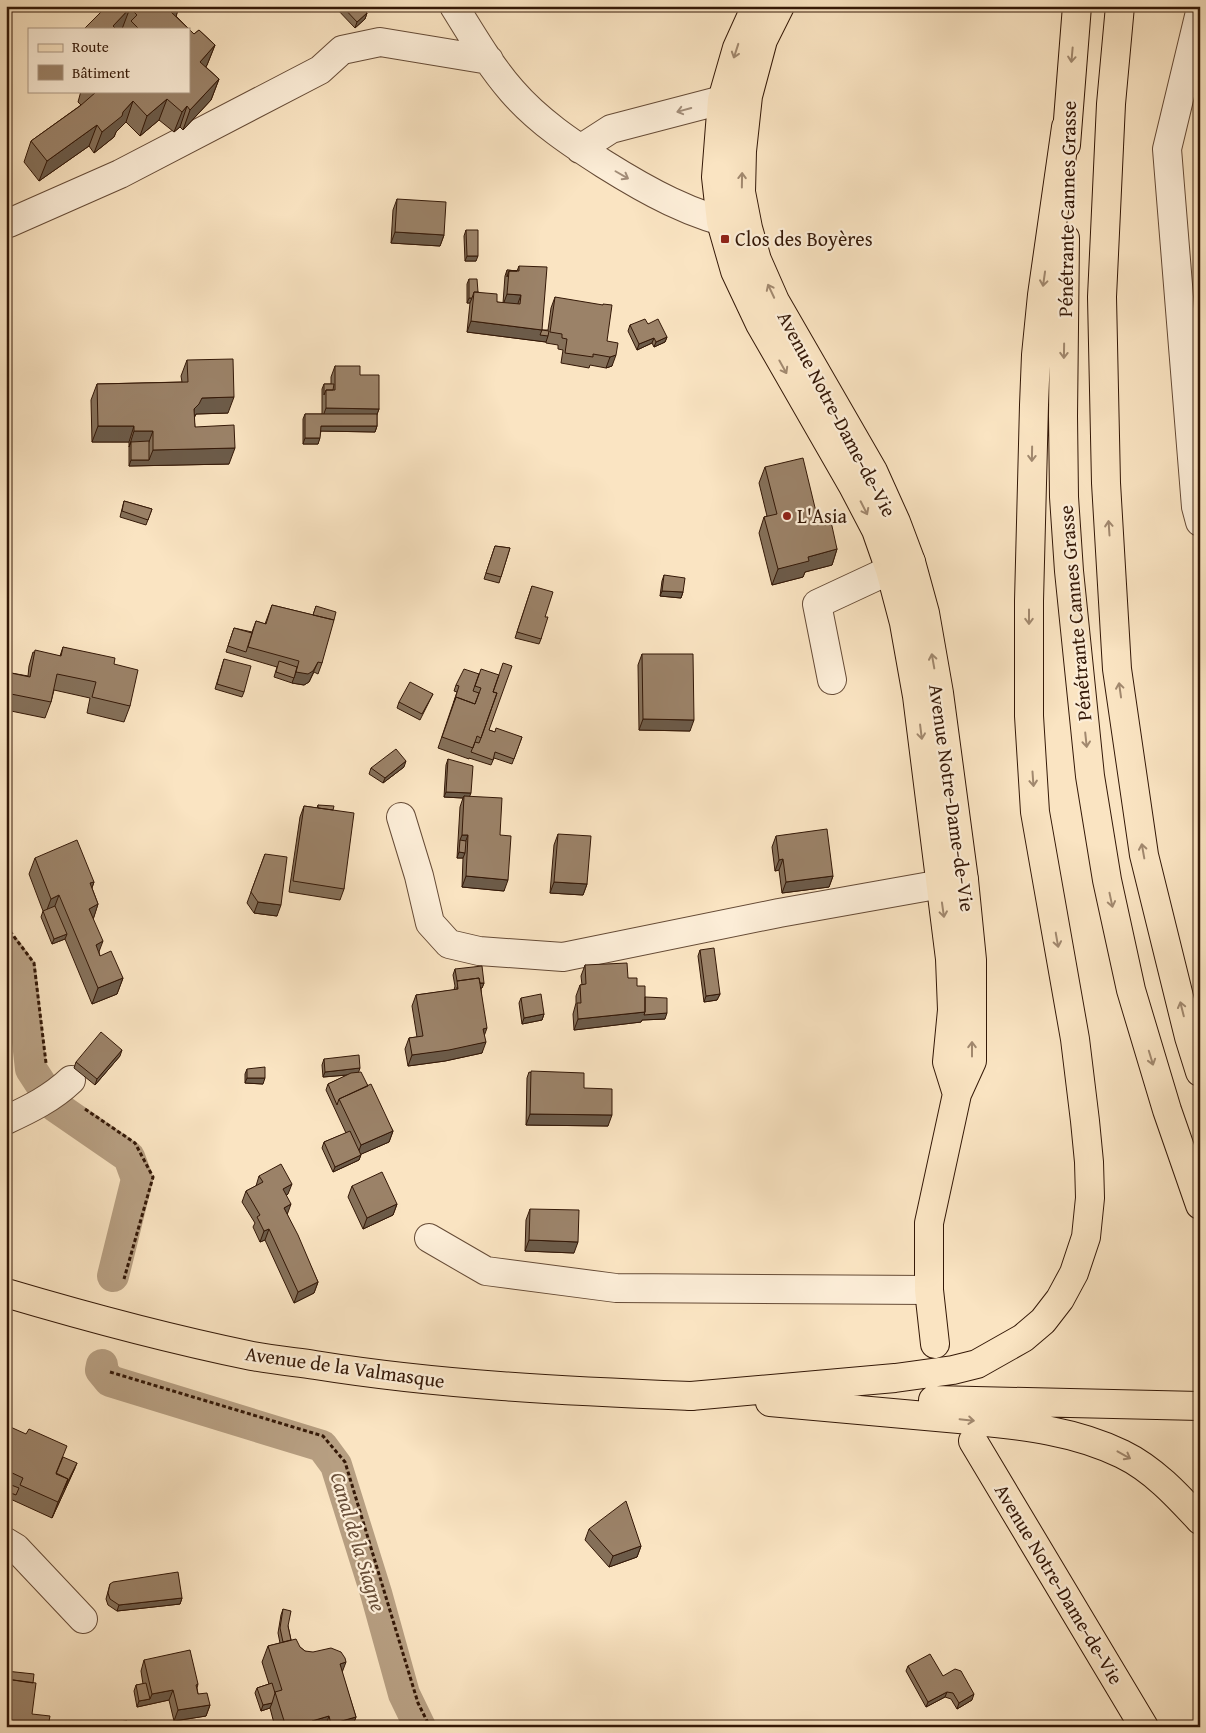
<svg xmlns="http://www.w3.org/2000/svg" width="1206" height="1733" font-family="'Gentium Book Plus',serif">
<rect width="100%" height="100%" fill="#fae4c2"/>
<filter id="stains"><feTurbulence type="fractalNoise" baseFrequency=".004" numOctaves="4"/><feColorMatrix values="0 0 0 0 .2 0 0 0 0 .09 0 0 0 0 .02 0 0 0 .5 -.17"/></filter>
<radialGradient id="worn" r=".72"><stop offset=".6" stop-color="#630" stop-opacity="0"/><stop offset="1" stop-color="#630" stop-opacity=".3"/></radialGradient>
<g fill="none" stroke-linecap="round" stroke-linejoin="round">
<path stroke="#b79f82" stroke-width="32" d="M6 950 20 969 31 1069 55 1106 129 1157 137 1179 113 1276
M102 1365 101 1370 110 1381 322 1446 336 1465 376 1593 404 1694 420 1727"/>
<g stroke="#664b36" stroke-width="30">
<path id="minor" d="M454 6C472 35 490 66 512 91 538 121 571 143 604 164 647 191 692 216 742 226
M1200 12 1167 149 1196 507 1200 522
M580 149 611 129 722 100 744 97
M9 223 120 174 320 70 342 50 380 42 489 60
M832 680 817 604 890 570 911 562
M401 817 419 876 430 923 449 944 479 951 563 957 779 913 964 880
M6 1120C30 1109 52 1098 71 1080
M429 1238 486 1271 616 1288 929 1290
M6 1542 16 1548 83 1619"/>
</g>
<g stroke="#341807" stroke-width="30">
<path id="major" d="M756 6 737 48 722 100 716 177 721 222 735 271 760 324 853 486 876 530 890 570 904 623 917 696 950 959 952 1010 947 1062 957 1094
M780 6 763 40 748 96 742 151 741 192 748 228 757 260 775 301 873 471 896 522 911 562 925 613 939 693 964 880 972 960V1061L957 1094 929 1223V1290L935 1344
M6 1293C87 1317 169 1339 252 1356 273 1360 294 1362 315 1365 440 1385 565 1391 691 1396
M973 1441 1144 1727"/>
</g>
<g stroke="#341807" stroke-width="30">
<path id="highway" d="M1120 6 1111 104 1102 297 1106 483 1117 669 1144 855 1189 1037 1200 1072
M1066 145 1077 6
M1065 238 1063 416 1064 497 1069 571 1090 776 1107 880 1131 990 1167 1110 1200 1205
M691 1396 895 1378 953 1370 977 1364 1023 1338 1043 1321 1060 1299 1074 1273 1086 1237 1090 1198 1089 1162 1085 1121 1075 1039 1035 812 1029 716V601L1034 405 1036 355 1042 295 1066 127
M933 1400 1200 1406
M770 1402C833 1408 896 1413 959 1419 1015 1425 1071 1429 1122 1454 1153 1469 1177 1495 1200 1520"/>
</g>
<path stroke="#341807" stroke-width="3" stroke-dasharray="4 2.5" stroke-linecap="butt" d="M6 926 34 963 46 1063
M85 1109 135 1143 153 1177 124 1279
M110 1372 323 1436 345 1462 418 1703 430 1727"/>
<use href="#minor" stroke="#fcedd7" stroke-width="28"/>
<use href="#major" stroke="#fae4c2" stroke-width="28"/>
<use href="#highway" stroke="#fae4c2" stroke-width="28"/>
</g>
<path fill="#857059" stroke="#341807" d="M107 6H179L176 16 194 34 199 30 215 45 207 65 206 67 219 79 211 100 183 130 180 127 174 132 159 120 140 136 126 122 116 132 114 137 94 153 89 146 39 181 24 162 31 141 81 105 78 102 81 91H189V29H84Z
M335 6H360L367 13 365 19 355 28 335 7Z
M397 199 444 235 440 246 391 243 393 210Z
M466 230 476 261H465L464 236Z
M519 266 542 330H548L551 308 555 297 607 341 612 366 606 368 590 365 589 368 561 363 563 350 558 349V345L546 343V342L467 332 470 303H467V284L469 279 478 292 497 302 503 303 505 276 507 270 517 271Z
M648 324 667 337 665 342 654 347 652 343 637 350 628 331 630 325Z
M187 360 228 413 196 414 194 418 195 427 229 464 129 466V442H92L91 400 97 384 182 382 181 376Z
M335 366 360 375 379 409 377 414V426L375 432 321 431 318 444H303V419L305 414H322V389L324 384H331V377Z
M765 467 818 520 837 549 832 565 805 572 803 577 772 585 759 533 764 517 767 516 759 483Z
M124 501 152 509 146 525 120 517Z
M495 546 510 548 499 583 484 579Z
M664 575 683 592 681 598 660 596 662 581Z
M532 586 545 617 541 639 539 644 515 638Z
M272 605 313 615 316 606 322 663 318 674 314 672 309 682 304 685 292 683 274 677 277 667 226 652 234 628 252 632 256 621 265 624Z
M63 647 114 664 130 706 124 722 87 713 90 698 54 690 51 702 45 718 6 710V672L28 676 29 666 33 652 60 656Z
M642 654 690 731 639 730 638 665Z
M224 659 244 692 242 697 215 689Z
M479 674 489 730 495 732 522 737 512 764 494 758 491 765 469 758V759L438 748 457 692 454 691 456 685Z
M433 694 420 720 397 708 399 702Z
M448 759 469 796 500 835 504 891 462 887 463 858H457L460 807 463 798 444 797 446 765Z
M404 767 383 783 369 774 371 768Z
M318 805 333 810 344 889 340 900 289 892 300 817 304 806 317 808Z
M558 834 587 884 583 895 550 893 554 845Z
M776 836 833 876 829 887 782 893 779 870 775 871 772 847Z
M265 854 277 916 254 913 247 903Z
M35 858 94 882 92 888 98 904 93 919 99 952 100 956 123 978 117 994 92 1004 65 939 52 944 41 917 43 911 29 874Z
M700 950 720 994 717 1000 704 1002 698 956Z
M585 965 628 978 637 986 645 997 665 1019 642 1020 641 1022 574 1030 573 1014 576 1003V996L580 985H582L581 976Z
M455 969 484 983 482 988H481L484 1035 482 1053 445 1061 408 1066 405 1049 409 1038 417 1037 412 1006 416 995 454 990 455 986 453 975Z
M521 998 544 1014 542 1020 522 1024 519 1003Z
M120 1056 95 1085 74 1068 76 1062Z
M324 1059 359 1073 368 1086 393 1131 389 1142 361 1154 359 1160 333 1172 322 1148 324 1142 346 1133 326 1090 328 1084 348 1075 323 1077 322 1065Z
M247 1069 263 1084 245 1083V1074Z
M529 1072 584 1088 608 1126 526 1125 527 1078Z
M259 1176 288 1194 286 1196 287 1214 318 1282 314 1293 294 1303 265 1240 260 1242 253 1227 255 1223 242 1202 246 1191 256 1186Z
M352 1186 397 1204 393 1215 363 1229 348 1197Z
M530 1209 574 1253 525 1251 526 1220Z
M6 1425 63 1457 75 1468 52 1518 6 1497Z
M589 1529 641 1546 637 1557 609 1567 585 1540Z
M110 1584 182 1598 180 1604 117 1611 108 1605 106 1599Z
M283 1609 288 1626 291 1640 305 1651 342 1673 356 1717 352 1727H275L270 1708 261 1711 255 1693 257 1688 269 1684 262 1662 268 1646 280 1643 278 1633 281 1615Z
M144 1660 198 1684 197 1688 198 1694 210 1705 206 1716 174 1721 169 1700 137 1707 134 1691 136 1685 143 1684 141 1671Z
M908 1666 943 1676 972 1700 957 1709 951 1699 945 1697 926 1707 906 1671Z"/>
<path fill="#6c5b49" stroke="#341807" d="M174 6H179L176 17 170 11Z
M130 8 122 29H112L113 26Z
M367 13 365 19 355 28 357 22Z
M215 45 207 65 192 82 200 62Z
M219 79 211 100 183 130 190 110Z
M167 99 159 120 140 136 147 116Z
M133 101 126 122 116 132 114 137 94 153 102 132 123 112Z
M187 106 180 127 174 132 182 112Z
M97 125 89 146 39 181 47 161Z
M395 232 444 235 440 246 391 243Z
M467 256H478L476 261H465Z
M507 294 521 295 517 306 503 305Z
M469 298H472L470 303H467Z
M471 321 542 330 548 336 546 342 467 332Z
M667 337 665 342 654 347 656 342Z
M654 338 652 343 637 350 639 344Z
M616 355 612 366 606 368 610 357Z
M234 397 228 413 196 414 193 420 194 409 202 398Z
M326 408 379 409 375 420 322 419Z
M98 426H134L129 442H92Z
M321 426H377L375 432 319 431Z
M134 431H153L147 447 131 442 129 447Z
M305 438H320L318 444H303Z
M235 448 229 464 129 466 131 460H149L153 450Z
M837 549 832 565 805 572 803 577 772 585 778 569 808 557Z
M662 591 683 592 681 598 660 596Z
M318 662 309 682 304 685 292 683 296 672Z
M643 719 694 720 690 731 639 730Z
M406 761 404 767 383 783 385 778Z
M446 792 471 793 469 798 464 796 463 798 444 797Z
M462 835H468L464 846 460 840Z
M459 852 465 853 463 858H457Z
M783 859 779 870 775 871 779 860Z
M466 876 508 880 504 891 462 887Z
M833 876 829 887 782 893 786 882Z
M94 882 88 898 90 883Z
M554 882 587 884 583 895 550 893Z
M59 895 53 911 45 915 51 899Z
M258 902 281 905 277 916 254 913Z
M98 904 93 920 89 909Z
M67 934 65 939 52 944 54 939Z
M103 941 97 957 96 945Z
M123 978 117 994 92 1004 98 988Z
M484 983 482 988 457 991V987Z
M720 994 717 1000 704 1002 706 996Z
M645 1012 667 1013 665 1019 642 1020 641 1022 574 1030 578 1019Z
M544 1014 542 1020 522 1024 524 1018Z
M487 1028 483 1039V1029Z
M486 1042 482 1053 445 1061 408 1066 412 1055Z
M122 1050 120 1056 95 1085 97 1079Z
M360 1068 358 1074 323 1077 325 1072Z
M247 1078H265L263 1084 245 1083Z
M530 1114 612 1115 608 1126 526 1125Z
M393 1131 389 1142 357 1156 361 1145Z
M361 1155 359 1160 333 1172 335 1167Z
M292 1184 288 1194 279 1200 283 1189Z
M291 1204 287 1215 284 1208Z
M397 1204 393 1215 363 1229 367 1218Z
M269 1229 265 1240 260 1242 264 1231Z
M529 1240 578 1242 574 1253 525 1251Z
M318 1282 314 1293 294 1303 298 1292Z
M77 1463 75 1468 52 1518 58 1502 68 1479Z
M641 1546 637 1557 609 1567 613 1556Z
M182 1598 180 1604 117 1611 119 1605Z
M346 1662 340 1678V1664Z
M173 1690 169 1700 137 1707 139 1701 150 1699 152 1694Z
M947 1692 945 1697 926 1707 928 1702Z
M974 1694 972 1700 957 1709 959 1703Z
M272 1703 270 1708 261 1711 263 1705Z
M210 1705 206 1716 174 1721 178 1710Z
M329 1716 325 1727H309L312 1721Z
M356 1717 352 1727H330L331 1724Z"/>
<path fill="#9b8268" stroke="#341807" d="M107 6H174L170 11 194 34 199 30 215 45 200 62 219 79 190 110 187 106 182 112 167 99 147 116 133 101 123 112 122 116 102 132 97 125 47 161 31 141 80 106 96 92 95 91H189V29H139L131 21 137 15 130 8 113 26 116 29H84Z
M342 6H360L367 13 357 22Z
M397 199 446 202 444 235 395 232Z
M466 230H478V256H467Z
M519 266 547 267 542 330 471 321 474 292 497 294V302L520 304 521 295 507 294 509 271H519Z
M507 270 517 271H509L507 277Z
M469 279H477L478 292H474L472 298H469Z
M555 297 603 305V304L612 305 607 341 618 343 616 355 610 357 593 354V357L565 353 567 339 562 338V334L550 332Z
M645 319 648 324 658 319 667 337 656 342 654 338 639 344 630 325Z
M542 330 549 331 548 336 540 335Z
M233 359 234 397 202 398 199 404 194 409 195 427 234 425 235 448 153 450V431H134V426H98L97 384 188 382 187 360Z
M335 366H360V375H379V409L326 408V390H335Z
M324 384H334L333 390H326L324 395Z
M305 414H377V426H321L320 438H305Z
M149 441V460H131V442Z
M803 458 818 520 830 517 837 549 808 557 809 561 778 569 764 517 777 514 765 467Z
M124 501 152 509 148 520 122 511Z
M495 546 510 548 501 577 486 573Z
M664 575 685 578 683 592 662 591Z
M532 586 553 592 545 617H548L541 639 517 632Z
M272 605 334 620 322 663 318 662 313 671 308 674 296 672 299 661 248 647 256 621 266 624Z
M316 606 336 612 334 620 313 615Z
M234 628 252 633 246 652 228 646Z
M63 647 115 658 114 664 138 670 130 706 92 697 96 682 57 674 51 702 6 693V672L30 677 35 650 61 656Z
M642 654H693L694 720 643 719Z
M224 659 251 666 244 692 217 684Z
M279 661 297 667 294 678 276 672Z
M503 663 512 666 489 730 495 732 496 728 522 737 514 759 495 752 493 760 471 752 475 742 479 743 481 738 497 693 493 692Z
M464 669 479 674 473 691 479 693 475 704 456 697 454 702 459 686 456 685Z
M481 669 499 675 493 692 497 693 481 738 477 736 473 748 442 737 456 697 475 704 481 688 475 686Z
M410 682 433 694 422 714 399 702Z
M396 749 406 761 385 778 371 768Z
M448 759 473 766 471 793 446 792Z
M464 796 502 798 500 835 511 836 508 880 466 876 468 835H462Z
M318 805 334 806 333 810 318 808Z
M304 806 354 813 344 889 293 881Z
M827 829 833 876 786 882 783 859 779 860 776 836Z
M558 834 591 836 587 884 554 882Z
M77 840 94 882 90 883 98 904 89 909 103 941 96 945 100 956 111 951 123 978 98 988 59 895 51 899 35 858Z
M460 840 466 841 465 853 459 852Z
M265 854 287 857 281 905 258 902 251 892Z
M55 906 67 934 54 939 43 911Z
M714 948 720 994 706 996 700 950Z
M627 963 628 978H637V986H645V1012L578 1019 577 1003H581L580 985 586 984 585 965Z
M482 966 484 983H480L479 978 457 981 455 969Z
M479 978 487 1028 483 1029 486 1042 449 1050 412 1055 409 1038 423 1036 416 995 458 989 457 981Z
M541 994 544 1014 524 1018 521 998Z
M645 997 667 998V1013L644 1015 645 1012Z
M101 1032 122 1050 97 1079 76 1062Z
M359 1055 360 1068 325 1072 324 1059Z
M265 1067V1078H247V1069Z
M531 1071 584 1073V1088L612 1089V1115L530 1114Z
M361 1072 368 1086 339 1099 337 1105 328 1084 351 1073Z
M371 1084 393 1131 361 1145 339 1099Z
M350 1131 361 1155 335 1167 324 1142Z
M281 1164 292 1184 283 1189 291 1204 284 1208 298 1235 318 1282 298 1292 269 1229 264 1231 257 1217 260 1215 246 1191 263 1182 259 1176Z
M382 1172 397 1204 367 1218 352 1186Z
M530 1209 579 1210 578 1242 529 1240Z
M6 1425 26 1434 29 1429 67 1446 56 1473 68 1479 58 1502 20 1485 23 1478 10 1472 7 1479H6Z
M63 1457 77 1463 64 1489 68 1479 56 1474Z
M6 1483 19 1488 16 1495 6 1491Z
M626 1501 641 1546 613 1556 589 1529Z
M178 1572 182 1598 119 1605 110 1599 108 1593 110 1584 113 1582Z
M283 1609 291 1611 288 1626 291 1640 283 1642 280 1628Z
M296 1639 300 1647 305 1651 313 1652 331 1648 341 1652 345 1658 346 1662 340 1664 356 1717 331 1724 329 1716 312 1721 313 1726 309 1727H286L275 1692 282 1690 268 1646Z
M190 1650 198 1684 196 1685 198 1694 207 1693 210 1705 178 1710 173 1690 152 1694 144 1660Z
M930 1654 943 1676 955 1669 961 1671 974 1694 959 1703 953 1693 947 1692 928 1702 908 1666Z
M6 1671 34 1674 33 1683 6 1679Z
M6 1679 36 1683 32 1714 50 1716 48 1727H6Z
M146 1683 150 1699 139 1701 136 1685Z
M272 1683 275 1693 272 1703 263 1705 257 1688Z
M127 1721V1727H108V1723Z
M94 1723 95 1727H81V1724Z"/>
<defs><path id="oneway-shaft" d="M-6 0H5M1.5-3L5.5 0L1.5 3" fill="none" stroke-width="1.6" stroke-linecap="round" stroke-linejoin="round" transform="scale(1.25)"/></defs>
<g stroke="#a1886e">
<use href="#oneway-shaft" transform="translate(736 51) rotate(108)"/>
<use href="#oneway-shaft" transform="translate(1072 55) rotate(95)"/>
<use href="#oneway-shaft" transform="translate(742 180) rotate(-89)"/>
<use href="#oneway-shaft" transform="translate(1044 279) rotate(98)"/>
<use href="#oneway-shaft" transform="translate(771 291) rotate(-115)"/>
<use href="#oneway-shaft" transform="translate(1064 351) rotate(91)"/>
<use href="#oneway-shaft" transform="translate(783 367) rotate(61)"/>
<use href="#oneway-shaft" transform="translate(1032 454) rotate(91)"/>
<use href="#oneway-shaft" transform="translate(864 508) rotate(63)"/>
<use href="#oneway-shaft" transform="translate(1109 528) rotate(-94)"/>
<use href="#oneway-shaft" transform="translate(1029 617) rotate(90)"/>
<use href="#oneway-shaft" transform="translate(933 661) rotate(-100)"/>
<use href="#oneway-shaft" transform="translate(1120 690) rotate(-98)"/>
<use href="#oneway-shaft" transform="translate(921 732) rotate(83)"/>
<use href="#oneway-shaft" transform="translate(1086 740) rotate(84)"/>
<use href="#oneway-shaft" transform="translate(1033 779) rotate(86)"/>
<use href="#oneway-shaft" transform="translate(1143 851) rotate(-100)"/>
<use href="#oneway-shaft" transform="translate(1111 900) rotate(78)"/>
<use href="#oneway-shaft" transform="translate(943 910) rotate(82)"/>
<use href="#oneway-shaft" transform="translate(1057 940) rotate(80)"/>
<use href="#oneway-shaft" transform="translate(1182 1009) rotate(-104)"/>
<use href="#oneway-shaft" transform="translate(972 1049) rotate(-90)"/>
<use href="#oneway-shaft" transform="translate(1151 1058) rotate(73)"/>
<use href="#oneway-shaft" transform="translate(967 1420) rotate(6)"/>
<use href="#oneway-shaft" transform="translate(1124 1455) rotate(29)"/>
</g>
<g stroke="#a28d79">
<use href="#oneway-shaft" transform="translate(684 110) rotate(165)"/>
<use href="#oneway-shaft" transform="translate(622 175) rotate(30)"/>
</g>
<g fill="#8f2418" stroke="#fcedd7" stroke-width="2">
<rect x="720" y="234" width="10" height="10" rx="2.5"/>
<circle cx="787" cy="516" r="5"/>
</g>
<g text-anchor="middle" stroke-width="4.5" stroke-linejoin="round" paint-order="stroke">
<g font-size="20" fill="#341807" stroke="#fcedd7">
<text transform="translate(1067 209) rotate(-89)" y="7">Pénétrante Cannes Grasse</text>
<text transform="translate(837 414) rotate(62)" y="7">Avenue Notre-Dame-de-Vie</text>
<text transform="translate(1075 613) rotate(-95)" y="7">Pénétrante Cannes Grasse</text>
<text transform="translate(952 798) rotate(82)" y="7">Avenue Notre-Dame-de-Vie</text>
<text transform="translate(345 1367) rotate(8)" y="7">Avenue de la Valmasque</text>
<text transform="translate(1059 1584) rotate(59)" y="7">Avenue Notre-Dame-de-Vie</text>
</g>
<g font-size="20" fill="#341807" stroke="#fcedd7" text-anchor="start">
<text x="735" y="246">Clos des Boyères</text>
<text x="797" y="523">L'Asia</text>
</g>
<g font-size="21" font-style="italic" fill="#684e38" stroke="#fcedd7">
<text transform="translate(358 1542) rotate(73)" y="7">Canal de la Siagne</text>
</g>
</g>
<rect width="1206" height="1733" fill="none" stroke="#fae4c2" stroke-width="25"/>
<rect x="8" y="8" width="1191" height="1718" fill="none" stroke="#341807" stroke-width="2.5"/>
<rect x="12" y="12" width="1181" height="1708" fill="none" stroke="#341807"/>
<rect x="28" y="28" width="162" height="65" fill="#fcedd7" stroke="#ac9884"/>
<rect x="38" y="44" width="25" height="8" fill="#fae4c2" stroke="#ac9884"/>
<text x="72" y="52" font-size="15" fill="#341807">Route</text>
<rect x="38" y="65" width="25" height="15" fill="#9b8268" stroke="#ac9884"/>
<text x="72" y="78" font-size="15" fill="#341807">Bâtiment</text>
<rect width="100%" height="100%" filter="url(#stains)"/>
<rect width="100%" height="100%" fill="url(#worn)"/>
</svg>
